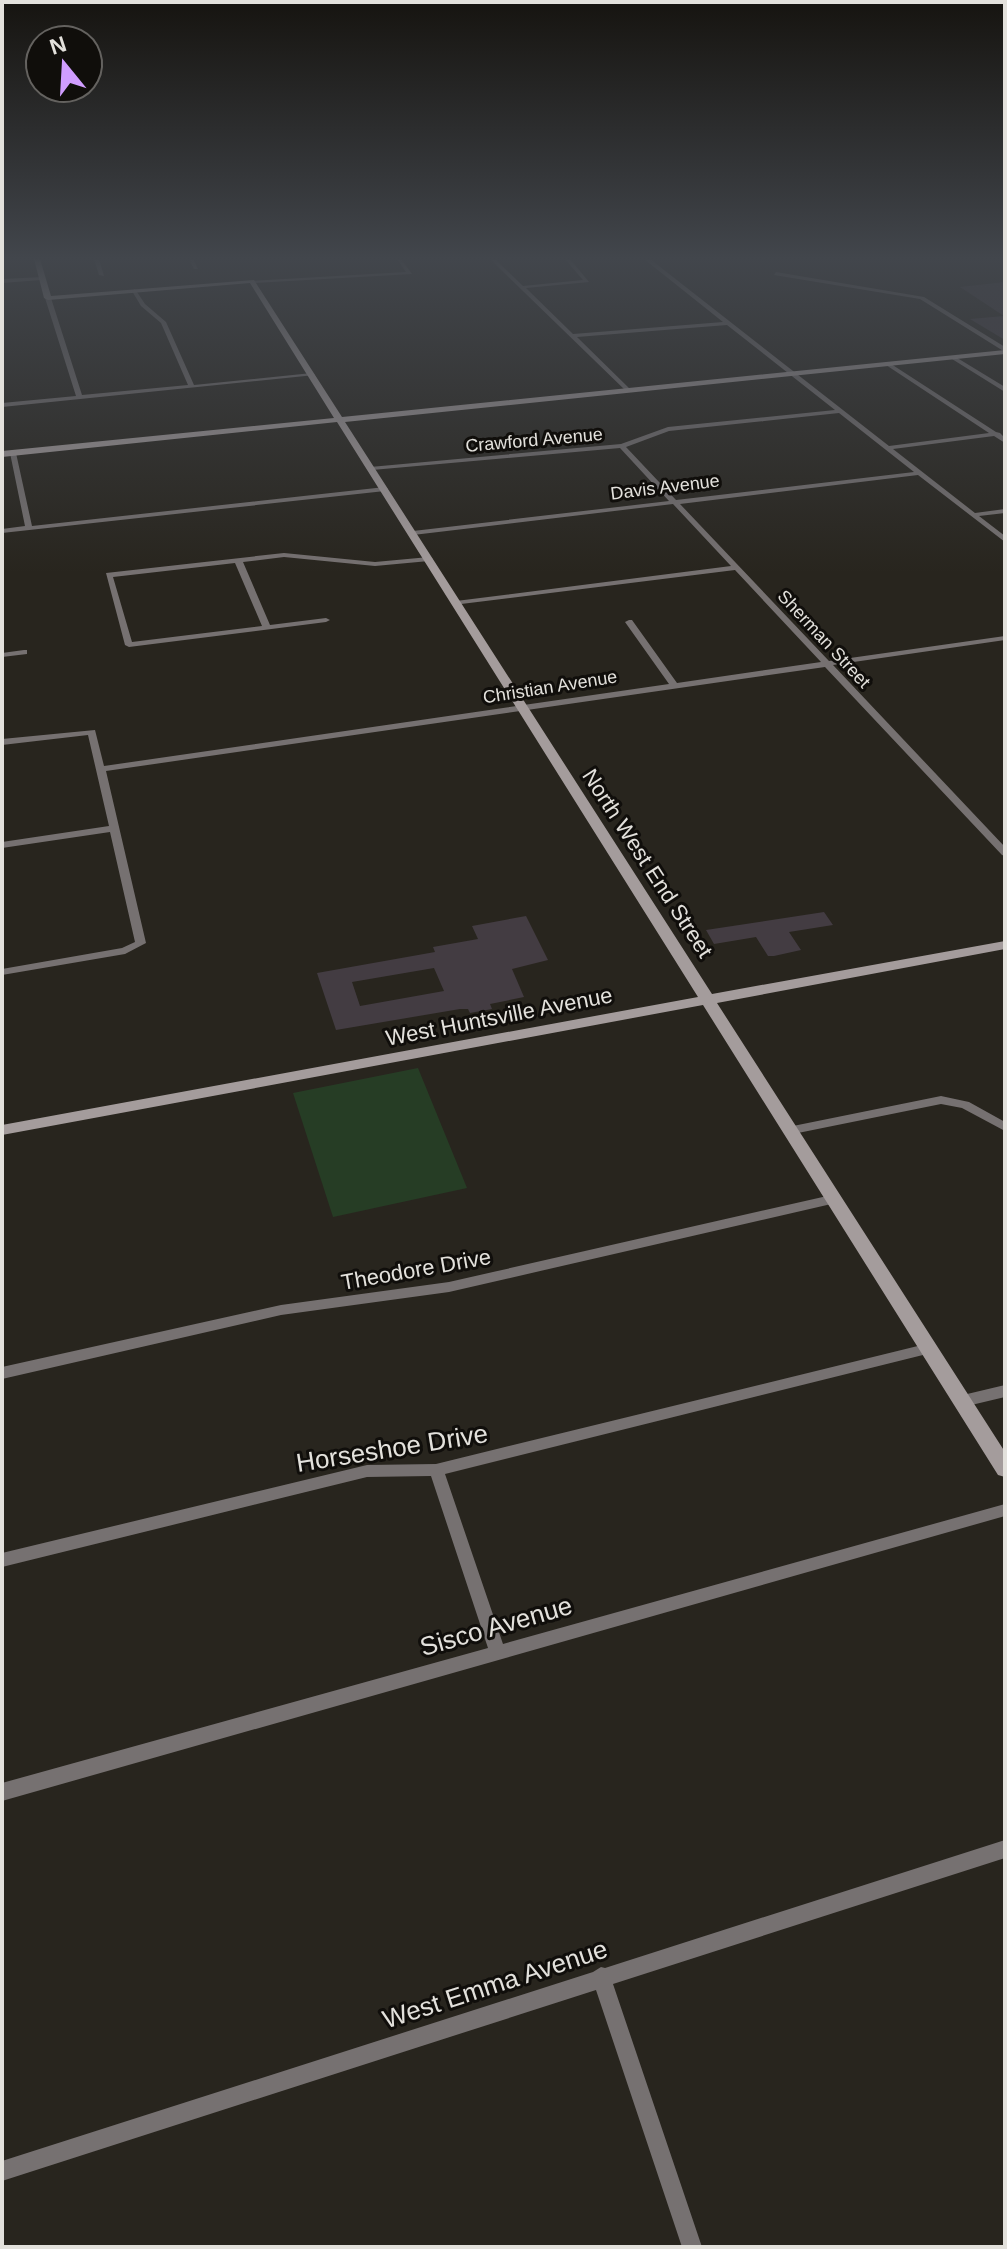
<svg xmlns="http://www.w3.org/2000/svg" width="1007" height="2249" font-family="Arial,sans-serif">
<rect width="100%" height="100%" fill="#28251e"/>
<path fill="#263d25" d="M418 1068 467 1188 333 1217 293 1093Z"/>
<path fill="#433c42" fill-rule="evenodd" d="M1005 282V340L970 319 1004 316 960 287Z
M824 912 833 925 789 932 801 950 774 956H768L756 937 714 944 706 930Z
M526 916 548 960 512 969 524 997 490 1004 492 1009 470 1013 468 1009H460L336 1030 317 973 435 952 433 947 478 939 472 926ZM434 968 444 991 360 1006 352 982Z"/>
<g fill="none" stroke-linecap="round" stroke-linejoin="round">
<path fill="#767171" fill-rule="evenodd" d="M94 259H99L104 276 99 275Z
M189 259H193L198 269H194Z
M397 259H401L412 274 252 283 249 281 406 272Z
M490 259H495L523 286 583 280 565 259H570L589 282 526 288 573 334 723 322 644 259H650L889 446 989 433 886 365 888 362 996 432 1000 433 1005 438V443L994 436 893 449 975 513 1005 509V513L979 516 1005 536V542L918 475 680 504 829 661 1005 636V640L833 665 1005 847V856L1002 855 825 667 106 771 146 943 125 954 2 975V969L122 948 135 942 110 832 2 848V842L109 826 88 735 2 745V739L95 730 104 766 669 684 625 622 629 620H632L677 683 821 662 735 570 453 605 452 603 456 601 731 566 673 504 413 535 409 533 413 531 669 501 620 448 372 470 370 469V467L621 444 668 427 835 410 727 325 577 337 631 390 626 391ZM839 413 914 472 676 500 626 447 669 431Z
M776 272 924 297 1005 347V352L920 299 774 275Z
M43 277 41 280 2 283V279Z
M135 289 145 304 166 322 194 385 312 373 315 375 2 407V403L76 396 45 298 48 296 51 298 82 395 188 385 161 323 141 306 132 291Z
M954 356 1005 387V392L952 359Z
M13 451 16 453 32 526 385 487 388 489 385 491 2 533V529L25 526 10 453Z
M284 553 375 562 429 557 433 559 429 561 375 566 284 557 243 562 270 625 326 618 330 620 326 622 129 647 125 645 106 573ZM235 563 262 626 132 642 113 577Z
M24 650H27V654L2 657V653Z
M941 1096 969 1102 1005 1122V1131L962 1108 941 1104 793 1134 787 1130 793 1126Z
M836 1194 840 1196 842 1199 840 1202 449 1292 281 1315 2 1379V1367L281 1305 449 1282Z
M930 1343 935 1344 937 1348 935 1352 445 1474 503 1644 1005 1504V1516L2 1801V1783L488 1648 431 1476 367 1477 2 1567V1553L367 1465 436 1464Z
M1005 1385V1397L963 1407 958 1405 956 1401 958 1397 963 1395Z
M1005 1840V1858L613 1984 702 2247H682L596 1990 2 2181V2161L593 1972 601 1967 605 1968Z"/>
<path fill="#a49c9c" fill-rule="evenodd" d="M34 259H40L51 296 254 280 342 417 1005 350V354L345 422 712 994 1005 941V949L717 1003 1005 1452V1477L998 1475 703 1005 2 1135V1125L698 997 337 422 2 457V451L334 418 250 283 48 300 44 298Z"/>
</g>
<linearGradient id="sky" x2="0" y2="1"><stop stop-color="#161410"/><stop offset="0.45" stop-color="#42464c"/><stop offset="1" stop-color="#42464c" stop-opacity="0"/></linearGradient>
<rect width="1007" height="573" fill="url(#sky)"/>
<g text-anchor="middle" stroke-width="6" stroke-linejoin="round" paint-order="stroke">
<g font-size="18" fill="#e3e1dc" stroke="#100e0b">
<text transform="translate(534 440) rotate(-5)" y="6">Crawford Avenue</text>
<text transform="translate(665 487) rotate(-7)" y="6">Davis Avenue</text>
<text transform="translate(824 639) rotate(47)" y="6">Sherman Street</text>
<text transform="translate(550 687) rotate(-9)" y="6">Christian Avenue</text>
</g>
<g font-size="22" fill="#e3e1dc" stroke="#100e0b">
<text transform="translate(648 863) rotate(57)" y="8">North West End Street</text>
<text transform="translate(499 1016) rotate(-11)" y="8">West Huntsville Avenue</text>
<text transform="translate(416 1269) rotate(-10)" y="8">Theodore Drive</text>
</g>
<g font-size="26" fill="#e3e1dc" stroke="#100e0b">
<text transform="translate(392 1448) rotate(-9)" y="9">Horseshoe Drive</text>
<text transform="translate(496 1626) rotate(-16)" y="9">Sisco Avenue</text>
<text transform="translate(495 1984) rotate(-18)" y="9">West Emma Avenue</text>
</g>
</g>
<rect width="1007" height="2249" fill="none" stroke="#e3e1dc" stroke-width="8"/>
<g transform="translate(64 64) rotate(342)"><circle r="38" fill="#100e0b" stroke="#64625f" stroke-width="2"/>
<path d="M0-6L14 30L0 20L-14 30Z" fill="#d09dff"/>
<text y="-12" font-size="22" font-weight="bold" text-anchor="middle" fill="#e3e1dc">N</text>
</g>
</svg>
